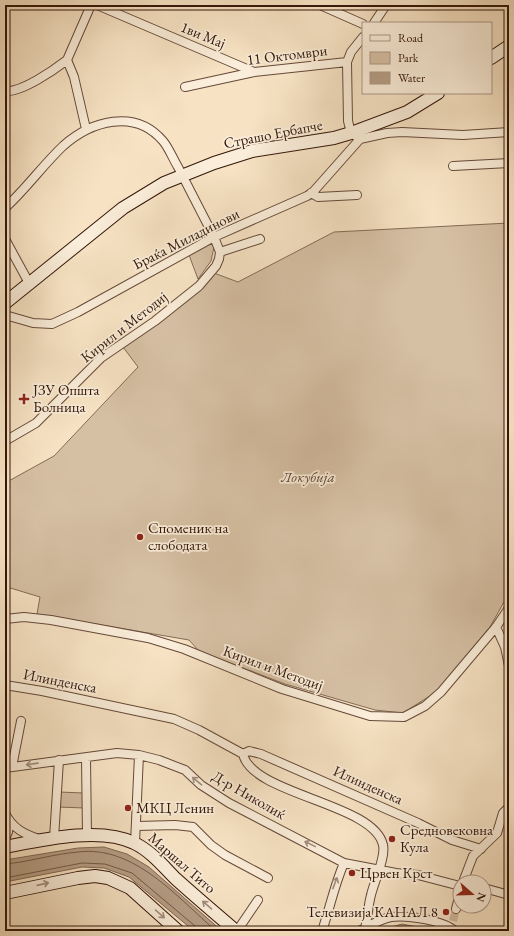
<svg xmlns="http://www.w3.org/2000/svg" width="514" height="936" font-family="'EB Garamond',serif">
<rect width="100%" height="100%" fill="#f7e3c4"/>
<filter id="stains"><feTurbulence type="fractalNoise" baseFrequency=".005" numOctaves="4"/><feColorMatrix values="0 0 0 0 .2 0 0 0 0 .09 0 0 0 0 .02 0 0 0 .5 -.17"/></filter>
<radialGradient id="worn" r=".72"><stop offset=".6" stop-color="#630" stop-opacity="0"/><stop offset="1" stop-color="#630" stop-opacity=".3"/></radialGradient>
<path fill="#d6c0a4" stroke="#856b56" d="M509 223V593L490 627 436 692 403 713 375 710 285 684 199 651 189 640 37 614 40 597 7 587 5 590V483L54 456 138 367 123 347 214 273 238 282 334 232Z
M211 243 214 247 211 261 198 279 189 255Z
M59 792 84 793V808L58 807Z"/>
<path fill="#b59d84" stroke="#816753" d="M104 847 127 854 149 867 222 931H194L129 877 104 868 82 867 5 882V860L78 848Z
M402 924 423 928 429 931H378Z"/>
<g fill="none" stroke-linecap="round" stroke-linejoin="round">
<path stroke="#745a46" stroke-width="1" d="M5 864C29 862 53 854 78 852 134 845 177 897 216 931
M5 878 82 863 105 864 132 873 195 926 196 931"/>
<path stroke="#d0ba9f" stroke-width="8" stroke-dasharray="8 4" stroke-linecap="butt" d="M453 921 456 909"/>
<g stroke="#654938" stroke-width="10">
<path id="street" d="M97 5 254 72
M320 5 363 24
M374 23 386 5
M347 62 351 52 363 37
M185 87 254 72 347 62 348 121 351 133 360 139 387 133 402 132 463 135 509 132
M5 91C21 93 54 70 67 60
M86 129 74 77 67 60 91 5
M453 166 509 163
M311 193 318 197 357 195
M5 208C26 189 42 166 63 146 91 121 135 108 163 141 169 148 173 159 178 167 190 190 202 214 214 237L220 252 219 259 216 266 199 286 155 321 101 358 36 423 5 441
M5 239 29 283
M220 252 260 239
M5 315 33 323 52 324 78 312 214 237 307 196 313 192 360 139
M5 619 24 617 51 620 148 638 184 649 282 689 370 716 404 717 425 706 441 692 496 627 509 608
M496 627 505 647 509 649
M505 647 509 666
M5 685 42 691 174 719 199 730 243 754 249 751 261 754 418 823 452 840 481 849
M243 754C252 795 374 803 383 845 386 857 374 882 371 895 368 906 368 917 365 928
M86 758 87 835
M12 767 21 721
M5 768 117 753 139 755 159 760 185 770 201 785 229 803 344 863 396 873 418 875 460 886
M5 813C12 828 24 834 39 839
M137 826 175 825 193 827 211 845 225 855 268 878
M54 838 59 760
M5 839 8 832 9 822
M135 843 139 755
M463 882 473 856 497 833 503 813 509 807
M484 888 509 895
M456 909 460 893
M237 931 258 900
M322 931C330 908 334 886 344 863
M359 931C369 926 380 919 391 917 407 915 443 920 455 931"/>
</g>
<g stroke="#341609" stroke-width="14">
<path id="secondary" d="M491 58 509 46
M5 303 123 208 164 183 214 163 252 151 334 138 351 133 407 112 438 93
M5 847C41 840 100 826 134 843 151 851 163 866 176 879 196 897 216 914 236 931
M5 893 78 878 95 876 108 878 130 888 178 931"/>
</g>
<use href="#street" stroke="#faedd9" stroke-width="8"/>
<use href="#secondary" stroke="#faedd9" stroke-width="12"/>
</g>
<defs><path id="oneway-shaft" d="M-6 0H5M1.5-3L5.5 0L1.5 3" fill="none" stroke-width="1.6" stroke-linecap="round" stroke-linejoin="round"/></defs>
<g stroke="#a18c7b">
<use href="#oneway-shaft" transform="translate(32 764) rotate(172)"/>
<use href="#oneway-shaft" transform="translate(197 781) rotate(-140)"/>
<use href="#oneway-shaft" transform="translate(310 844) rotate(-154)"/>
<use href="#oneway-shaft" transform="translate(335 883) rotate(-69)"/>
<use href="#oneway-shaft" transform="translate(43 884) rotate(-13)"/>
<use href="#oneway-shaft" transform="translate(207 905) rotate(-139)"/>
<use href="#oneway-shaft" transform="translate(160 914) rotate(42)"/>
</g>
<g fill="#8f2418" stroke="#faedd9" stroke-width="1.5">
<path d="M22 393h4v4h4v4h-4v4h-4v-4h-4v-4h4z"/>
<circle cx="140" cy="537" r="4"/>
<circle cx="128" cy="808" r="4"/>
<circle cx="392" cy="839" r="4"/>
<circle cx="352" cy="873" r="4"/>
<circle cx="446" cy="912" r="4"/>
</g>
<g text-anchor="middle" stroke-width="3.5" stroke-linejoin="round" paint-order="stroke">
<g font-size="15" fill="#341609" stroke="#faedd9">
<text transform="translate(203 35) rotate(22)" y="5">1ви Мај</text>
<text transform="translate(287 55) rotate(-7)" y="5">11 Октомври</text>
<text transform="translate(273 134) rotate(-11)" y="5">Страшо Ербапче</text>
<text transform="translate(186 239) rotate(-27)" y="5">Браќа Миладинови</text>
<text transform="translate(124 327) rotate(-38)" y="5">Кирил и Методиј</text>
<text transform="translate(273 668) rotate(20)" y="5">Кирил и Методиј</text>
<text transform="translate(60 681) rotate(11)" y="5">Илинденска</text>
<text transform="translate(368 785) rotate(24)" y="5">Илинденска</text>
<text transform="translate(249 795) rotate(30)" y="5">Д-р Николиќ</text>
<text transform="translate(182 863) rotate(41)" y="5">Маршал Тито</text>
</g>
<g font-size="15" fill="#341609" stroke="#faedd9" text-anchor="start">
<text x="33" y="395">ЈЗУ Општа<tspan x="33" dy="17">Болница</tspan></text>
<text x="148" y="533">Споменик на<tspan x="148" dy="17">слободата</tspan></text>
<text x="136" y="813">МКЦ Ленин</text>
<text x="400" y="835">Средновековна<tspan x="400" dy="17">Кула</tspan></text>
<text x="360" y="878">Црвен Крст</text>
<text x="438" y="917" text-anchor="end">Телевизија КАНАЛ 8</text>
</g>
<g font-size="15" font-style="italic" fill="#654938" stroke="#faedd9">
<text x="308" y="482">Локубија</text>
</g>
</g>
<rect width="514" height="936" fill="none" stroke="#f7e3c4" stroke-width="20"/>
<rect x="6" y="6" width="502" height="924" fill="none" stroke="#341609" stroke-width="2"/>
<rect x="10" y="10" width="494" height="916" fill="none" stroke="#341609"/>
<rect x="362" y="22" width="130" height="72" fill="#faedd9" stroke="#ab9786"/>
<rect x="370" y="35" width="20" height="6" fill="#faedd9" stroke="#ab9786"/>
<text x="398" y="42" font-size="12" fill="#341609">Road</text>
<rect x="370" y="52" width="20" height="12" fill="#d6c0a4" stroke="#ab9786"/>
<text x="398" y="62" font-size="12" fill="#341609">Park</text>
<rect x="370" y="72" width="20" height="12" fill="#b59d84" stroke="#ab9786"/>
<text x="398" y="82" font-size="12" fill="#341609">Water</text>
<g transform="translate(472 894) rotate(110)"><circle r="19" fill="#faedd9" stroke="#ab9786"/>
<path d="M0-3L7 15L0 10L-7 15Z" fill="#8f2418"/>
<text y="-6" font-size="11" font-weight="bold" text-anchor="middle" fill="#341609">N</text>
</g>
<rect width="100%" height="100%" filter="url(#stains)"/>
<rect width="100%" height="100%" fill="url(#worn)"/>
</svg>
